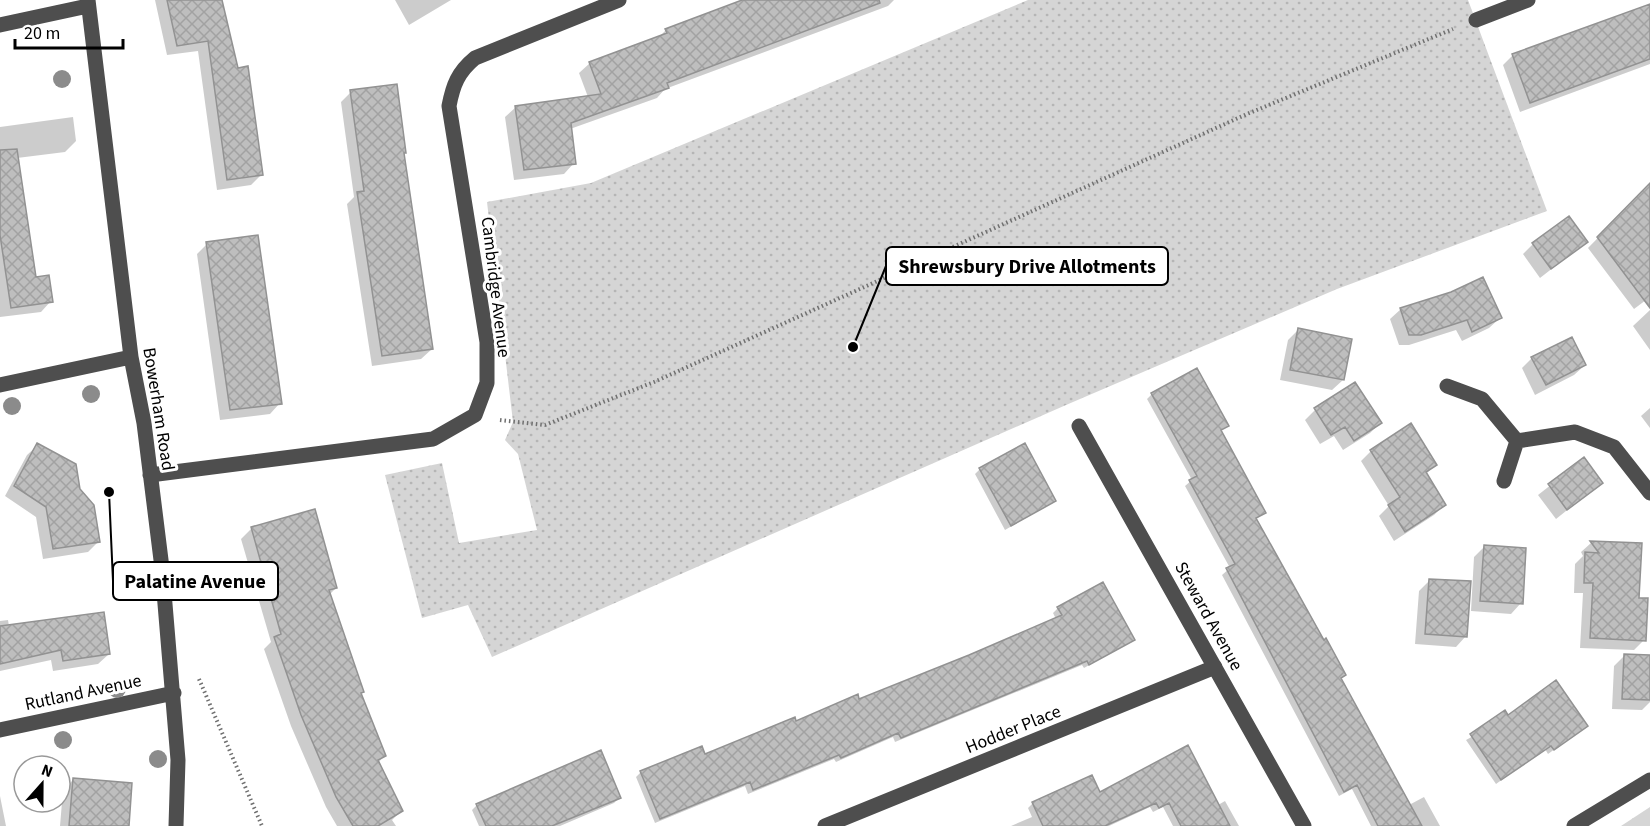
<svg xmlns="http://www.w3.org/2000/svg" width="1650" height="826" font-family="'Source Sans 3',sans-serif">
<defs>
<pattern id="forest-crowns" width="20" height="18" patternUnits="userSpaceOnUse" patternTransform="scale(1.5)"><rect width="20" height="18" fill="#d5d5d5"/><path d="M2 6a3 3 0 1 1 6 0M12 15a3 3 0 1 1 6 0" fill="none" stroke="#b5b5b5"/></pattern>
<pattern id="garden-dots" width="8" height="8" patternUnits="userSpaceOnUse" patternTransform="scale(1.5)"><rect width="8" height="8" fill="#d5d5d5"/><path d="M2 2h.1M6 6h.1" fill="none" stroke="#b5b5b5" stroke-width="1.8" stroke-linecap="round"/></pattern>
<pattern id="building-cross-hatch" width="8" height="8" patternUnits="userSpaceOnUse" patternTransform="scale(1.5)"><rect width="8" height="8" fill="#bebebe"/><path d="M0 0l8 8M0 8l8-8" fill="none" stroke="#a2a2a2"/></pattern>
</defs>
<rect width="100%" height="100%" fill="#fff"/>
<path fill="url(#forest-crowns)" d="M1650 807V826H1621Z"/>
<path fill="url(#garden-dots)" d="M1028 0H1468L1547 211 1337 289 1066 405 492 657 468 605 422 618 385 475 442 463 459 543 537 530 518 454 505 440 513 422 487 202 591 183Z"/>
<path fill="#0003" d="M155 0H221L261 175 251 185 217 190 198 51 167 55Z
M395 0H451L409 25Z
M746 0H894L888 6 665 89 657 98 570 129 574 163 564 174 514 180 505 117 516 107 588 97 579 73 590 63 658 38 666 30Z
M1650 5V64L1520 112 1503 65 1513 55Z
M351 92 402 154 432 349 421 359 372 366 347 204 354 197 341 102Z
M73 117 76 141 65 152 17 158 34 279 51 301 41 312 0 317V127Z
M1644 191 1650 196V297L1634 309 1588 248Z
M1586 242 1540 278 1523 254 1533 244Z
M207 244 280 403 270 414 220 420 197 254Z
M1401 309 1500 318 1489 328 1462 341 1456 330 1409 345H1399L1390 319Z
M1650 310V350L1633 326Z
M1298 330 1343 380 1332 390 1280 380 1288 340Z
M1532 358 1585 365 1574 375 1535 395 1522 368Z
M1355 384 1380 423 1370 433 1343 450 1334 436 1320 444 1305 420 1315 410Z
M1152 394 1227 425 1220 431 1264 513 1255 520 1344 675 1340 679 1409 805 1424 797 1440 826H1371L1352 789 1339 796 1222 575 1230 568 1185 486 1192 480 1147 399Z
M1650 408V428L1641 416Z
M38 445 79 490 99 541 88 552 43 559 36 517 5 496 27 455Z
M1371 451 1436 464 1425 475 1444 505 1434 515 1394 541 1379 516 1389 506 1361 461Z
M1584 459 1601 483 1556 519 1538 495Z
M980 469 1055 501 1005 530 975 474Z
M252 528 336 588 329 595 362 692 360 695 384 756 378 763 401 811 392 820 396 826H337L326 807 291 726 264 649 271 642 241 539Z
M1591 543 1640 545 1637 599 1644 640 1634 650 1580 648 1583 593H1574L1575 564 1583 556 1581 552Z
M1484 547 1521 603 1511 614 1471 611 1474 557Z
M1429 581 1466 636 1456 647 1415 644 1419 591Z
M1058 608 1133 640 1084 668 1082 665 895 742 893 737 836 762 834 759 748 794 745 786 655 823 636 777 641 772 704 756 859 700 1056 619 1053 613Z
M8 620 9 626 109 654 98 664 53 671 51 660 0 671V621Z
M1624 656 1650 657V702L1642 710 1612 709 1614 666Z
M1508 717 1581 730 1548 754 1545 749 1496 784 1466 740Z
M73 780 128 826H60L63 790Z
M1099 794 1218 805 1225 801 1239 826H1173L1163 807 1153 812 1150 807 1109 826H1011L1032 817 1028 808 1033 803Z
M0 796 6 826H0Z
M619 798 614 803 560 826H479L472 810 477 805Z"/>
<path fill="url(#building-cross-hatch)" stroke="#929292" stroke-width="1.5" d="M167 0H222L238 68 248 66 263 175 227 180 208 41 177 46Z
M742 0H879L880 3 667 83 669 88 571 123 576 164 524 170 515 106 601 94 589 62 667 33 665 29Z
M1650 4V59L1530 103 1512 54Z
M397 84 406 153H404L433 349 382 356 357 192 364 191 350 90Z
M17 149 36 277 49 275 53 302 11 308 0 235V150Z
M1650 183V308L1597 237Z
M1569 216 1588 242 1551 269 1532 243Z
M258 235 282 404 230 410 206 242Z
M1483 277 1502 318 1472 332 1467 320 1421 335H1409L1400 308 1451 292Z
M1298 328 1352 339 1344 380 1290 370Z
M1572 337 1586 365 1546 385 1531 357Z
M1197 368 1229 426 1221 430 1266 513 1256 518 1324 640 1326 638 1346 675 1341 678 1422 826H1378L1357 785 1344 792 1226 568 1235 564 1189 480 1197 476 1151 393Z
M1355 382 1382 423 1354 441 1345 427 1331 435 1314 408Z
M1411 423 1437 465 1426 472 1446 505 1405 532 1388 505 1400 497 1370 450Z
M37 443 76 464 80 489 94 505 100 542 53 549 46 507 14 486Z
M1025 443 1056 501 1011 526 979 468Z
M1584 457 1603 483 1567 510 1548 484Z
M315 509 337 588 329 590 364 692 361 693 386 756 378 760 403 811 378 826H353L336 797 301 715 274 637 281 634 251 527Z
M1590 541 1642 543 1639 598H1648L1646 641 1590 638 1593 583H1584L1585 552 1599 553Z
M1484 545 1526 548 1523 604 1480 601Z
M1429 579 1471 581 1467 637 1425 634Z
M1103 582 1135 640 1089 665 1087 661 901 738 898 733 841 758 839 755 753 790 750 782 660 819 640 771 702 746 705 754 795 717 796 721 858 694 859 699 969 655 1062 615 1057 607Z
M104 612 110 654 63 661 61 650 0 664V626Z
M1624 654 1650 655V700L1622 699Z
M1556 680 1588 726 1554 750 1551 746 1501 780 1470 734 1505 710 1508 715Z
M1188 745 1230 826H1181L1169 803 1159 808 1156 803 1105 826H1043L1032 802 1092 775 1100 792Z
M601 750 621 798 552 826H486L476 804Z
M73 778 132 783 129 826H69Z"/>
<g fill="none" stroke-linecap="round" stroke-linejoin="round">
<path stroke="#707070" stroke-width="4" stroke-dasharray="1.5 3" stroke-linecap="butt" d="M500 420 545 425 654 382 1247 114 1453 29
M199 679 262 826"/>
<path stroke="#4e4e4e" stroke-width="15" d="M88 0 131 357 144 423 162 568 178 760 176 826
M1476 20 1528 0
M0 25 88 6
M0 385 131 357
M1447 386 1482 399 1517 441
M1079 426 1304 826
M150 475 433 439 475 415 487 383V342L449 106C453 85 458 72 475 58L619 0
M1504 481 1517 441 1575 432 1614 447 1650 493
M0 730 174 693
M825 826 1215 667
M1574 826 1650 780"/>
</g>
<g fill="#8b8b8b">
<circle cx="62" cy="79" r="9"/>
<circle cx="91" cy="394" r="9"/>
<circle cx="12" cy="406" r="9"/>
<circle cx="117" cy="689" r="9"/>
<circle cx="63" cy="740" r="9"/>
<circle cx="158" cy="759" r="9"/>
</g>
<g text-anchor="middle" stroke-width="6" stroke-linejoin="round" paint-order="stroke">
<g font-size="18" fill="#000" stroke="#fff">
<text transform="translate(496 287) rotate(83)" y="6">Cambridge Avenue</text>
<text transform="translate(159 409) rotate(81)" y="6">Bowerham Road</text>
<text transform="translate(1209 616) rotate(61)" y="6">Steward Avenue</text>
<text transform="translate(83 692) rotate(-12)" y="6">Rutland Avenue</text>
<text transform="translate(1013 729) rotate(-22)" y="6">Hodder Place</text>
</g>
</g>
<path fill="none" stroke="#000" stroke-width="2" d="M853 347L886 266M109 492L113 581"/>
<g fill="#000" stroke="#fff" stroke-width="2">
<circle cx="853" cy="347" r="6"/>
<circle cx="109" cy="492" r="6"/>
</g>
<g fill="#fff" stroke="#000" stroke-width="2">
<rect x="886" y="247" width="282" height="38" rx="6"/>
<rect x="113" y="562" width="165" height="38" rx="6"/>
</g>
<g font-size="20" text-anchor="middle" font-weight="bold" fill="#000">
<text x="1027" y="273">Shrewsbury Drive Allotments</text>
<text x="195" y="588">Palatine Avenue</text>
</g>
<g transform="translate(42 784) rotate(21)"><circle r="28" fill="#ffffff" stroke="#999999" stroke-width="1.5"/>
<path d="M0-4.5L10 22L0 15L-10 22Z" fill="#000000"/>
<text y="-9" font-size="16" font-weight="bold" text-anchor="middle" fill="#000000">N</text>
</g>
<path d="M15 39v9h108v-9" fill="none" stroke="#000000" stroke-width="3"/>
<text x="24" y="39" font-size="18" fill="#000000" stroke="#ffffff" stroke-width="4.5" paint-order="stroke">20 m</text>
</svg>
